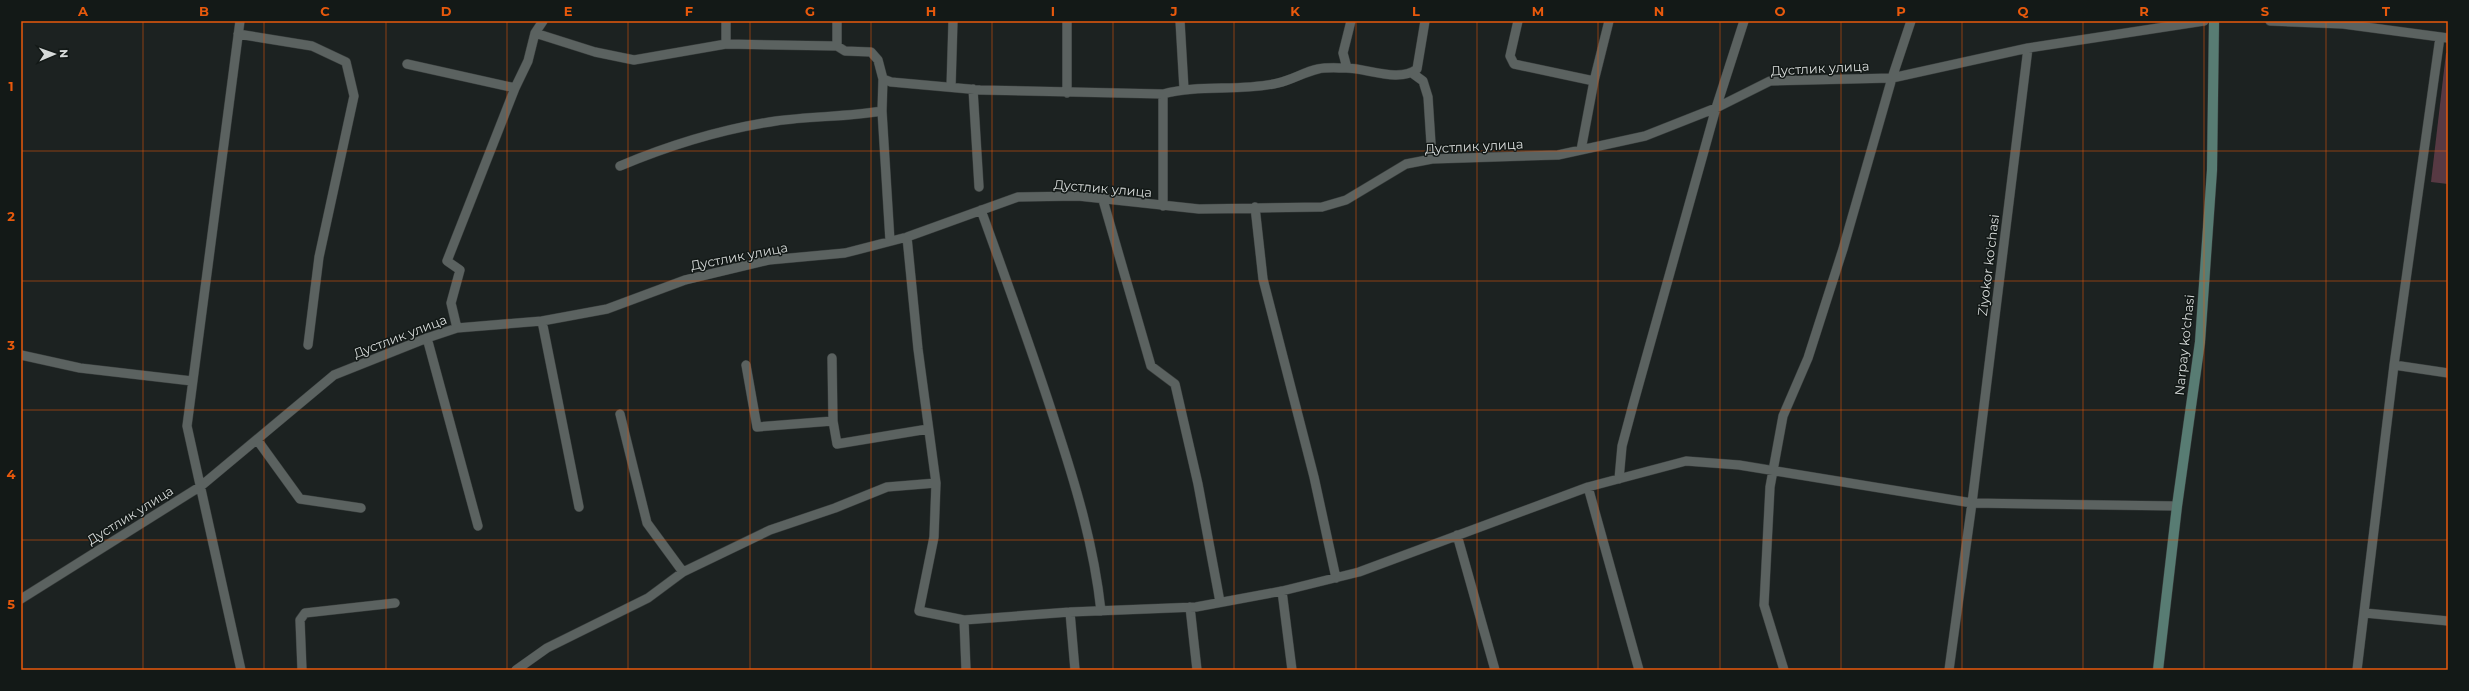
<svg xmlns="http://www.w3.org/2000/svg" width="2469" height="691" font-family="Montserrat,sans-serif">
<rect width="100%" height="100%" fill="#1c2221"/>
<path fill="#573943" d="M2446 53H2448V184L2431 182Z"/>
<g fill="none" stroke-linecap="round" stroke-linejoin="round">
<g stroke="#383d3c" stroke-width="10">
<path id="street" d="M240 21 187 426 241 670
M1067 21V93
M1180 21 1184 89
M1518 21 1510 56 1514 64 1594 81
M2270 21 2343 24 2448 38
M535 33 595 52 634 60 726 44 837 46 845 51 871 52 878 60 883 79 891 82 980 90 1163 94C1200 84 1240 92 1278 83 1292 80 1304 72 1318 69 1327 67 1337 68 1346 68 1367 68 1399 83 1417 69L1425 21
M238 34 312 46 346 62 354 96 319 257 308 345
M726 44V21
M837 46V21
M407 64 515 88
M1347 68 1343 53 1351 21
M1412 73 1423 81 1428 97 1432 159
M951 87 953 21
M973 89 979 187
M1163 94V206
M882 111 890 241
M1581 150 1594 81 1609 21
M620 166C670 145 722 129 776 121 811 116 847 117 882 111L883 79
M1103 200 1151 366 1175 384 1198 484 1220 602
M1255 207 1263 279 1314 477 1336 578
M981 210C1007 282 1033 353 1056 425 1076 486 1094 546 1101 611
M907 237 918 349 936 483 934 537 919 611 964 620
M542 321 579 507
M457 328 451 303 460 270 447 261 515 88 528 61 535 33 543 21
M427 338 478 526
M21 355 80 368 192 381
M832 358 833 421 837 444 928 429
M746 365 757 427 833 421
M2394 365 2448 373
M620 414 647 523 683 572
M258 441 300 499 361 508
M1619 479 1622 446 1633 405 1716 108 1744 21
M1588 487 1639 670
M1457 535 1495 670
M1282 591 1292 670
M21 599 201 486 334 375 427 338 457 328 542 321 607 309 685 280 769 260 845 253 907 237 1018 197 1078 196 1199 209 1322 207 1346 200 1406 164 1432 159 1558 155 1645 136 1716 108 1770 81 1892 78 2028 48 2204 21
M1190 607 1197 670
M1070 612 1075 670
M2365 613 2448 621
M302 670 300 620 305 613 395 603
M516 670 547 648 648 598 683 572 770 530 835 508 887 487 936 483
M966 670 964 620 1070 612 1196 607 1282 591 1359 572 1588 487 1686 461 1739 465 1972 503 2177 506
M1784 670 1764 605 1770 487 1783 416 1808 358 1843 249 1892 78 1911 21
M1949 670 1972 503 2028 48
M2357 670 2394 365 2440 37"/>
</g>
<g stroke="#383d3c" stroke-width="11">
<path id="secondary" d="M2158 670 2177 506 2200 342 2212 170 2214 21"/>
</g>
<use href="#street" stroke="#5b6260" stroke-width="9"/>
<use href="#secondary" stroke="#587c73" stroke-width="10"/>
</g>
<path fill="none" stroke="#e8590c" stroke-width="1" stroke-opacity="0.55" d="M143 21V670M264 21V670M386 21V670M507 21V670M628 21V670M750 21V670M871 21V670M992 21V670M1113 21V670M1234 21V670M1356 21V670M1477 21V670M1598 21V670M1720 21V670M1841 21V670M1962 21V670M2083 21V670M2204 21V670M2326 21V670M21 151H2448M21 281H2448M21 410H2448M21 540H2448"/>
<g text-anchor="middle" stroke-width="3" stroke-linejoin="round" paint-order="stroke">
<g font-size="13" fill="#d6dad9" stroke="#131917">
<text transform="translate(1820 68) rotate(-3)" y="5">Дустлик улица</text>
<text transform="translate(1474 146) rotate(-3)" y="5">Дустлик улица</text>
<text transform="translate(1103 188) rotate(5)" y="5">Дустлик улица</text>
<text transform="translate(739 256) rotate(-11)" y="5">Дустлик улица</text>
<text transform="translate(1988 265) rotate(-83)" y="5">Ziyokor ko'chasi</text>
<text transform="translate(400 336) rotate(-21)" y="5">Дустлик улица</text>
<text transform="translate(2184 345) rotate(-84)" y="5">Narpay ko'chasi</text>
<text transform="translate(130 515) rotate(-32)" y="5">Дустлик улица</text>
</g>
</g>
<rect width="2469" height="691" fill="none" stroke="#131917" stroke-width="44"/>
<g transform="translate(54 54) rotate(88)" stroke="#131917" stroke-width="3" paint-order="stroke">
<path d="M0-3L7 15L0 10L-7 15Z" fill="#d6dad9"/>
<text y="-6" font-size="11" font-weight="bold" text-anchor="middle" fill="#d6dad9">N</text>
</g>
<rect x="22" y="22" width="2425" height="647" fill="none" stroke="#e8590c" stroke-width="1.5"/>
<g font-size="13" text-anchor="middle" font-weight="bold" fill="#e8590c">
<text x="83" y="16">A</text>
<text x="204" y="16">B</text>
<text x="325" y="16">C</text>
<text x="446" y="16">D</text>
<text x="568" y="16">E</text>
<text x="689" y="16">F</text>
<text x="810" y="16">G</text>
<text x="931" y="16">H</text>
<text x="1053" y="16">I</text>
<text x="1174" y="16">J</text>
<text x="1295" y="16">K</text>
<text x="1416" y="16">L</text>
<text x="1538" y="16">M</text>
<text x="1659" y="16">N</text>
<text x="1780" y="16">O</text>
<text x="1901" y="16">P</text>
<text x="2023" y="16">Q</text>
<text x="2144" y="16">R</text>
<text x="2265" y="16">S</text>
<text x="2386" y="16">T</text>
<text x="11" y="91">1</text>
<text x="11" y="221">2</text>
<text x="11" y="350">3</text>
<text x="11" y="479">4</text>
<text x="11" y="609">5</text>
</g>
</svg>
